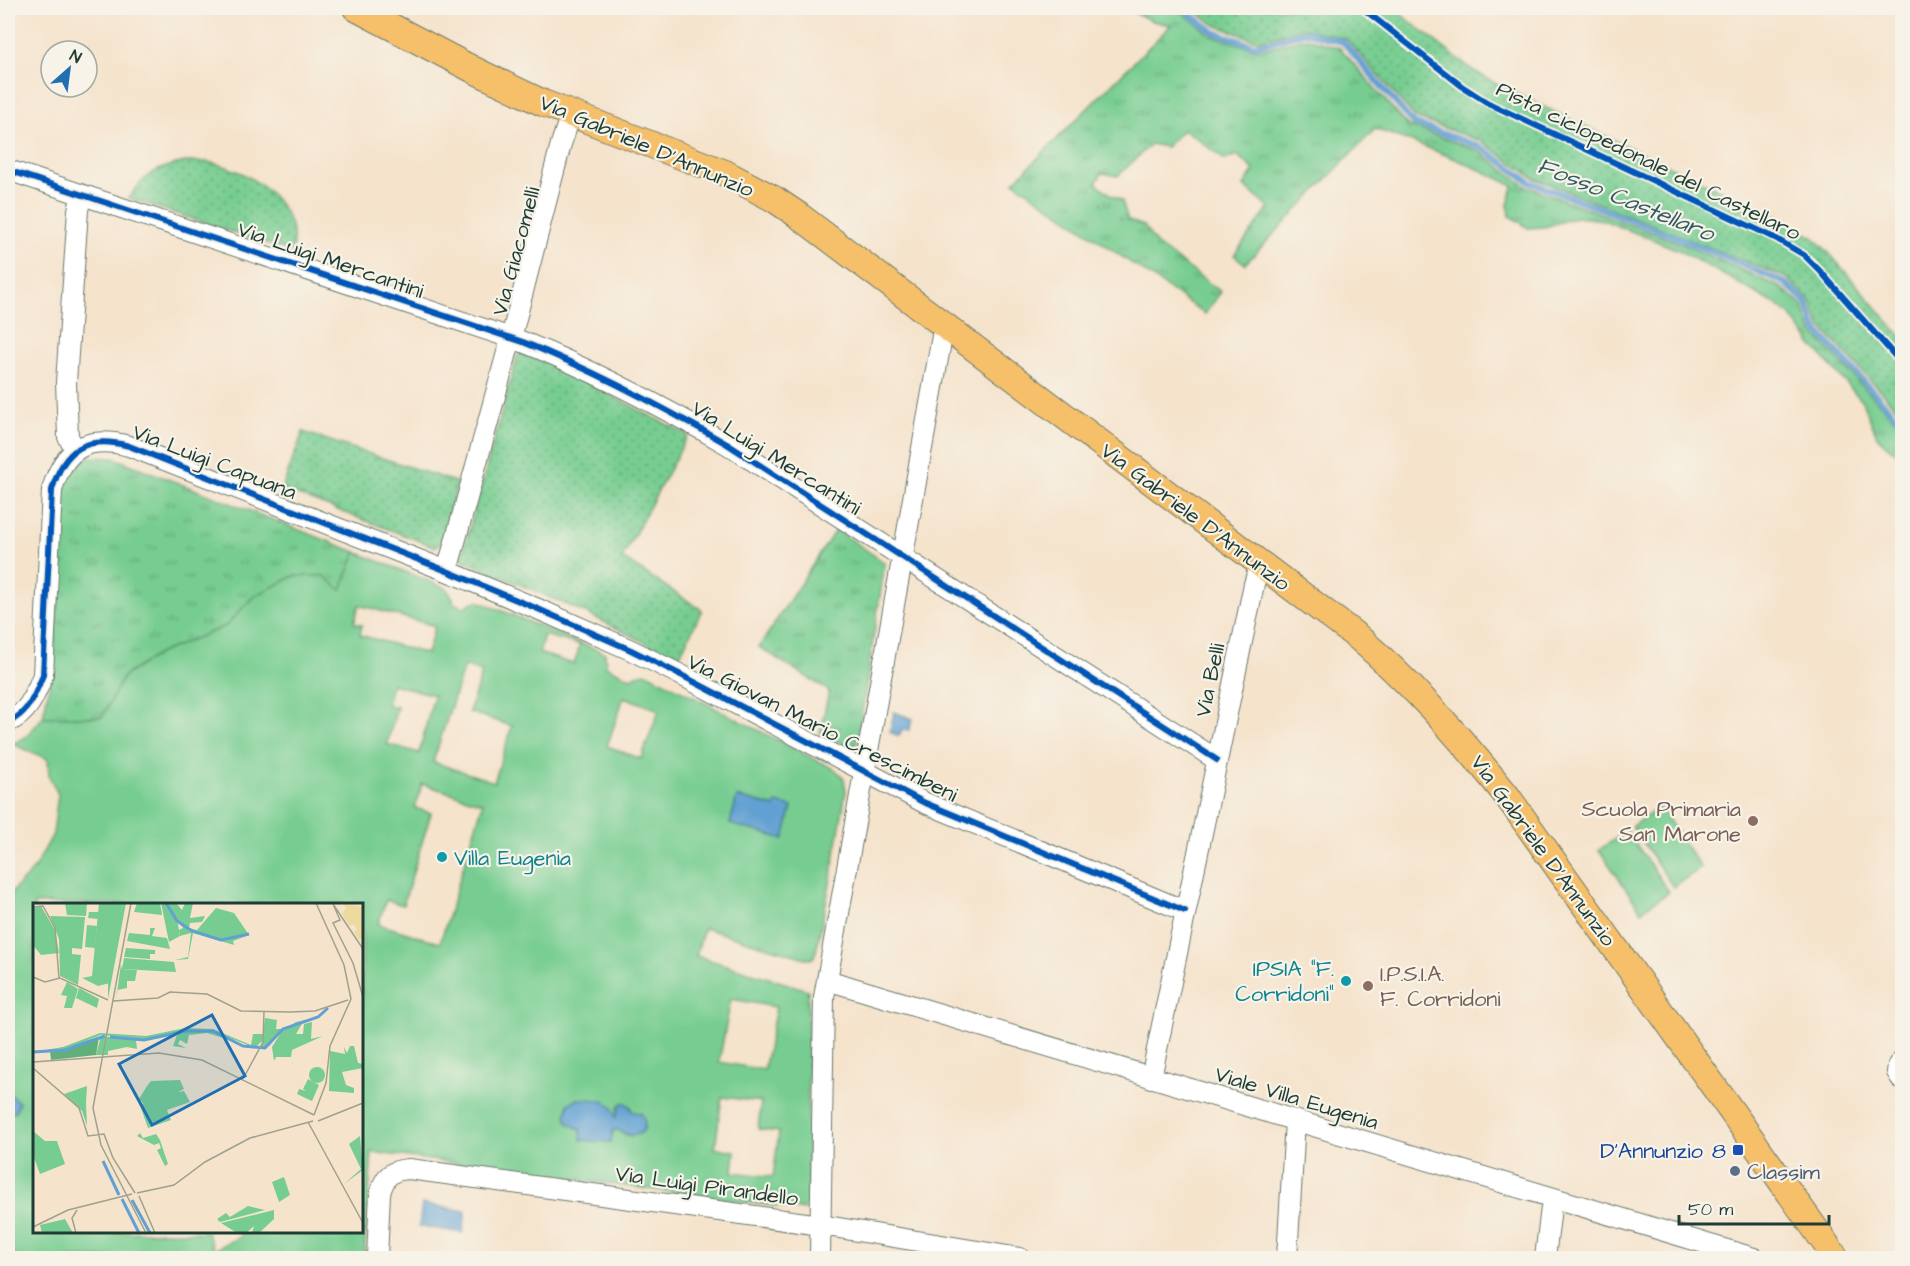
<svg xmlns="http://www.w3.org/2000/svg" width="1910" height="1266" font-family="'Architects Daughter',sans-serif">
<defs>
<pattern id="grass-tufts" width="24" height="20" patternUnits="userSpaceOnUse" patternTransform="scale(1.5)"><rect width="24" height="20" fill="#77cd91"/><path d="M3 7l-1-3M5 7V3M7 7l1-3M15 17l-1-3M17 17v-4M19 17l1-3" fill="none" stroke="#61a877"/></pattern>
<pattern id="park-dots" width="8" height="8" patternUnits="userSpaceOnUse" patternTransform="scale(1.5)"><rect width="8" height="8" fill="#77cd91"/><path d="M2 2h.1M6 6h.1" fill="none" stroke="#61a877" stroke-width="1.8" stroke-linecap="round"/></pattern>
</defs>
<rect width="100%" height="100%" fill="#f7f3e8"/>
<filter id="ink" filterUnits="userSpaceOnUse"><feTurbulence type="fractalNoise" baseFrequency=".0167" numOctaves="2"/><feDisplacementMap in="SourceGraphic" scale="12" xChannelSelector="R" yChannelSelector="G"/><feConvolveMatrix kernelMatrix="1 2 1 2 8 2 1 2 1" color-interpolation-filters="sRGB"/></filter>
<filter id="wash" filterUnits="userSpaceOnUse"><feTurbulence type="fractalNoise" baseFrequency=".008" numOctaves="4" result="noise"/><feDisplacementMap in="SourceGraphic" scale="24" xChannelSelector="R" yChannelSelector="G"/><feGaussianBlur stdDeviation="1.35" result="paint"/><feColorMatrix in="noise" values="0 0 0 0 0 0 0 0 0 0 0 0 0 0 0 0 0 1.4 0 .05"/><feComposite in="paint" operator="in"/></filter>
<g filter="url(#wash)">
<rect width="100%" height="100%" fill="#f5e3cc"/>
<path fill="url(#grass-tufts)" stroke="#4b8562" stroke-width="1.5" d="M1125 8H1165L1183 13 1211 35 1258 50 1306 38 1340 48 1407 125 1479 151 1526 186 1680 243 1782 288 1802 305 1811 330 1902 428V456L1887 446 1877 436 1862 401 1812 345 1791 316 1777 305 1679 250 1603 220 1576 217 1545 227 1528 228 1510 216 1508 205 1513 186C1467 162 1423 145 1375 129L1245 264 1234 255 1269 208 1244 186 1254 170 1237 155 1225 160 1184 129 1166 147 1151 144 1118 176 1102 173 1096 183 1113 196 1122 201 1128 220 1144 226 1156 244 1221 292 1205 314 1014 182 1171 25 1152 21Z
M88 457 114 458 356 552 341 590 294 576 253 597 226 626 160 653 124 676 102 717H43L51 676 57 615 60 502 70 474Z
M836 529 885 563 860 725 857 743 853 749 820 733 829 691 759 647Z"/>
<path fill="url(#park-dots)" stroke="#4b8562" stroke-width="1.5" d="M1190 8H1393L1471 69 1496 84 1783 220 1812 236 1829 253 1902 337V414L1820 326 1810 301 1787 278 1534 178 1481 141 1416 118 1346 39 1303 28 1258 41 1217 26Z
M185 162C194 162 204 161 213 163 248 171 286 196 293 234 294 240 293 246 292 252L129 198C147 172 154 169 185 162Z
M521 353 544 361 688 435 622 558 702 610 678 659 586 613 461 559 517 357Z
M303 432 458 483 441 544 435 547 282 489Z"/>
<path fill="#77cd91" stroke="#4b8562" stroke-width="1.5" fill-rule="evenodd" d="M356 552 446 588 453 598V603L465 607 473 602 478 601 605 653 606 666 630 678 645 672 836 770 844 779 846 791 831 878 815 956 811 959 805 958 704 928 696 956 808 990V1204L805 1210 372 1152 364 1258H8V1111L11 1113 19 1103 8 1092V896L34 869 53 834 58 794 49 776 48 759 12 744 26 737 43 717H102L124 676 160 653 226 626 253 597 294 576H324L341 590ZM359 605 435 626 427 654 360 635 362 625 354 623ZM544 635 580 645 574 664 539 653ZM464 666 482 672 469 712 512 726 494 782 433 762ZM392 684 434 695 419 753 387 744 397 707 387 705ZM624 697 659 710 641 759 607 746ZM422 784 483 803 440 943 378 924 386 900 403 905 431 813 415 808ZM737 797 775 807 730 824ZM34 904H362V1232H239L241 1236 214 1250 207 1232H136L133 1233 132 1232H34ZM731 999 776 1007 764 1070 719 1062ZM722 1097 761 1102 758 1129 779 1132 773 1177 733 1172 735 1151 715 1148ZM623 1103 631 1107 633 1136 626 1135 616 1129 612 1132 611 1142 581 1130 566 1116 568 1105 617 1117 618 1107Z
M1660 807 1701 868 1673 887 1632 826Z
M1627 831 1669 892 1641 911 1599 850Z"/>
<path fill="#61a0d3" stroke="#406e84" stroke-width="1.5" d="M894 712 913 719 909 730 903 729 899 736 890 732Z
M737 797 775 807 776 803 792 807 784 839 730 824Z
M8 1092 19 1103 15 1112 11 1113 8 1111Z
M578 1099C597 1100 610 1096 616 1117L621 1103C627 1102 630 1105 631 1111L642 1114C652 1132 635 1142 619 1130H613L611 1142 581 1140V1130L568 1123 566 1116 569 1103Z
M422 1204 466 1211 463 1233 419 1226Z"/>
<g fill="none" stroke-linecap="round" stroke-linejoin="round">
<path stroke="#61a0d3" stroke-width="6" d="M1182 8 1214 32 1256 46 1305 32 1343 42 1413 123 1481 147 1530 182 1681 239 1785 283 1806 302 1815 328 1902 423"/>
</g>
</g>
<g filter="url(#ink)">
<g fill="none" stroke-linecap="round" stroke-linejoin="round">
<g stroke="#6a7769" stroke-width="22">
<path id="minor" d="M8 170 523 342C593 370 661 406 727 444L1217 760
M76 450 68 437 66 382 78 210 82 195
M447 571 511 338 561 144 571 114
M8 722C28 714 35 695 43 675L52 490C64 448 87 435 129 446L447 571 538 609 631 650 681 675 923 802 1185 911
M827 980 1754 1258
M1902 1061 1898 1065 1897 1072 1902 1080
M1151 1078 1254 584 1260 564
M377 1258 380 1193C385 1176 391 1170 409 1169L821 1225 1020 1258
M820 1258 824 997 944 325
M1287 1258 1295 1121
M1545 1258 1552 1199"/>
</g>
<g stroke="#6a7769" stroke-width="28">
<path id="major" d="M356 8 474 70 543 103 725 173 774 199 798 215 1359 638C1414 686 1462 739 1507 796L1836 1258"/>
</g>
<use href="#minor" stroke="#fff" stroke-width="20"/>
<use href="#major" stroke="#f6c06b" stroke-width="26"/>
<g stroke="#f7f3e8" stroke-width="10">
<path id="cycleway" d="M1362 8 1463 87 1488 103 1775 238 1804 255 1821 272 1902 364
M8 170 523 342C593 370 661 406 727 444L1217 760
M8 722C28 714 35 695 43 675L52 490C64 448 87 435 129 446L447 571 538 609 631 650 681 675 923 802 1185 911"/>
</g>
<use href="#cycleway" stroke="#0057b8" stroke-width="6"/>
</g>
</g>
<g fill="#8d6e63" stroke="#f7f3e8" stroke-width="2">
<circle cx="1753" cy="821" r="6"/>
<circle cx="1368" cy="986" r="6"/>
</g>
<g fill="#0f9aa8" stroke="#f7f3e8" stroke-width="2">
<circle cx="442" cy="857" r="6"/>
<circle cx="1346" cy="981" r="6"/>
</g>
<rect fill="#1a4fb4" stroke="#f7f3e8" stroke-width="2" x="1732" y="1144" width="12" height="12" rx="3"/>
<circle fill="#5c6f8a" stroke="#f7f3e8" stroke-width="2" cx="1735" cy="1171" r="6"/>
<g text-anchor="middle" stroke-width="4.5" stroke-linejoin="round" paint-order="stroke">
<g font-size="22" fill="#1f3d34" stroke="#f7f3e8">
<text transform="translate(647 145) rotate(23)" y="8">Via Gabriele D'Annunzio</text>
<text transform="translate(1649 160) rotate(26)" y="8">Pista ciclopedonale del Castellaro</text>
<text transform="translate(515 251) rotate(-75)" y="8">Via Giacomelli</text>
<text transform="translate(331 259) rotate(19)" y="8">Via Luigi Mercantini</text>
<text transform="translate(777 457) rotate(32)" y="8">Via Luigi Mercantini</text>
<text transform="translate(215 461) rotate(21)" y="8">Via Luigi Capuana</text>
<text transform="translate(1196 516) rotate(37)" y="8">Via Gabriele D'Annunzio</text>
<text transform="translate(1209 680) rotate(-78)" y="8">Via Belli</text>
<text transform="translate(823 727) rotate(27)" y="8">Via Giovan Mario Crescimbeni</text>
<text transform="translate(1544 850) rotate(54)" y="8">Via Gabriele D'Annunzio</text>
<text transform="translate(1297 1097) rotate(17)" y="8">Viale Villa Eugenia</text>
<text transform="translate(707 1185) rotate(8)" y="8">Via Luigi Pirandello</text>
</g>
<g font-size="22" fill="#785e54" stroke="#f7f3e8" text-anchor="end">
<text x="1741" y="816">Scuola Primaria<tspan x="1741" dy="25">San Marone</tspan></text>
<text x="1380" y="981" text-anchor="start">I.P.S.I.A.<tspan x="1380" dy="25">F. Corridoni</tspan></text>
</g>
<g font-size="22" fill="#0d838f" stroke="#f7f3e8" text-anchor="start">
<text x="454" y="865">Villa Eugenia</text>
<text x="1334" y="976" text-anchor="end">IPSIA "F.<tspan x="1334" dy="25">Corridoni"</tspan></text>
</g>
<g font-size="22" fill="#164399" stroke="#f7f3e8" text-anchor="end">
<text x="1726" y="1158">D'Annunzio 8</text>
</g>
<g font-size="22" fill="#4e5e75" stroke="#f7f3e8" text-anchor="start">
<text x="1747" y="1179">Classim</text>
</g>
<g font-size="24" font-style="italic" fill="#335b64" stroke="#f7f3e8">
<text transform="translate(1626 199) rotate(22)" y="8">Fosso Castellaro</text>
</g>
</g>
<g transform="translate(33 903)">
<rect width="330" height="330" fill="#f5e3cc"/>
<path d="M90 0H93L75 96V74ZM104 0H127L129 12 101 9ZM133 0H143L149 7 152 0H160L157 15 172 13 169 19 157 20 156 25 164 27 183 5 201 10 216 32 200 38 201 42 160 30 155 56 142 57 155 54 158 30 147 33 146 27 150 25ZM54 22 64 23 62 45 52 44ZM88 61 89 66 104 67 102 78H94V85L84 87 83 97ZM153 129H180L195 134 206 140 174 130 156 132 154 141 147 137 145 141 153 145 140 143 144 132H137ZM68 133 103 137 104 146 94 144 75 148V152H63ZM317 143H321L325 160 330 161V165L309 169 313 182 321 185V190L296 188 297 148 312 151 311 144 314 150ZM0 228 12 238H24L32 261 7 271 0 252ZM107 230 110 235 123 231 127 237 135 261 132 263 124 247 128 245 126 240 121 242 104 233ZM241 307V316L226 330H219L221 323 213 330H204L188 320ZM32 316 40 330H9L7 322Z" fill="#77cd91"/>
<path d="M66 134 63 152 18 157 17 148Z" fill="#61b07b"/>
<path d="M310 0 330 4V35L326 37 321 29 324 26 320 21 317 23 309 11 313 5Z" fill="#eeda9e"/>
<path d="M276 172a8 8 0 1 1 16 0a8 8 0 1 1-16 0Z" fill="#77cd91"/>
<path d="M66 0H90L77 80 65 83 49 75 59 73ZM286 114 270 119 263 131H270L271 121 279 119 278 136 290 133 259 147 258 154H243L241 158 239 144 249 128 263 119ZM232 115 244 117 243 126H249L237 142 228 145ZM152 125 180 126 218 142 220 131H230V137L222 145 180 128H153L111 136 68 132 32 146 0 149 30 144 67 130 113 133ZM327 233 330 267 311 281 328 266 316 241ZM251 274 257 292 246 299 239 279ZM215 303 232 307 187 319 184 316 193 310 197 314Z" fill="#77cd91"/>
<path d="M32 0H54L53 13 34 12ZM128 0H133L145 21 147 33 136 39ZM8 3 22 27 26 50 8 52 0 42V5ZM56 9H76L68 52 62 50 65 16 55 15ZM17 13 52 14 49 46 39 45V51L48 52 45 82 27 73 26 36ZM117 25H122L119 33 134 35 137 46 94 38 96 30 117 32ZM93 45 122 47V51H117V56L91 54ZM91 55 141 59 143 69 89 66ZM34 79 45 86 39 105H31L34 93 28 92ZM46 85 66 96 64 105 43 95ZM275 176 286 182 279 198 264 191 266 186 273 188 270 186ZM147 177 151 186 145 189 151 188 157 199 134 207 138 217 115 225 108 205 110 200 106 196 114 183 118 178ZM54 183 53 200 54 223 49 208 31 191Z" fill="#77cd91"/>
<path fill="none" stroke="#61a0d3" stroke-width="3" d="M133 0 144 18 159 28 188 37 216 31M77 134 111 137 153 128H180L210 143 232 145 250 126 285 114 295 105M0 149 32 147 72 133M70 258 86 292M89 296 106 330M99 297 117 330"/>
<path fill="none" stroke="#9fa18f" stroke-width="1.5" d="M98 0 60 205 68 242 113 330M0 4 10 3 22 25 26 75M330 46 300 1 307 17 300 20 320 60 330 94M0 74 12 79 27 75 75 97M80 98 125 95 137 89 174 91 208 108 257 109 282 108 315 97M0 159 126 150 169 157 281 212M0 165 46 205 55 233 71 231 80 255 102 290M210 176 230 139 231 109M281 212 293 180 297 143 318 96 311 62 283 0M285 218 330 200M275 219 330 320M104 290 141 282 172 259 217 235 280 218M106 293 122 330M0 324 35 307 99 291M43 330 39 315 44 307"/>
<path fill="#1f6fb2" fill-opacity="0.15" stroke="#1f6fb2" stroke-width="3" d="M179 112 212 173 119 222 86 161Z"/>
<rect width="330" height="330" fill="none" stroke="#1f3d34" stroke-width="3"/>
</g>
<rect width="1910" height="1266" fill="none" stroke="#f7f3e8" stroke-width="30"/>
<g transform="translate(69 69) rotate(28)"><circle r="28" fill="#f7f3e8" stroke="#a1aaa0" stroke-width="1.5"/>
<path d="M0-4.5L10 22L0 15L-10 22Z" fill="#1f6fb2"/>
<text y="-9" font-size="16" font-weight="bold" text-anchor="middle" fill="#1f3d34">N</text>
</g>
<path d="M1679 1215v9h150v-9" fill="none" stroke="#1f3d34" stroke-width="3"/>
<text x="1688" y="1215" font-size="18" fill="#1f3d34" stroke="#f7f3e8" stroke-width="4.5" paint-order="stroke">50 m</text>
</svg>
